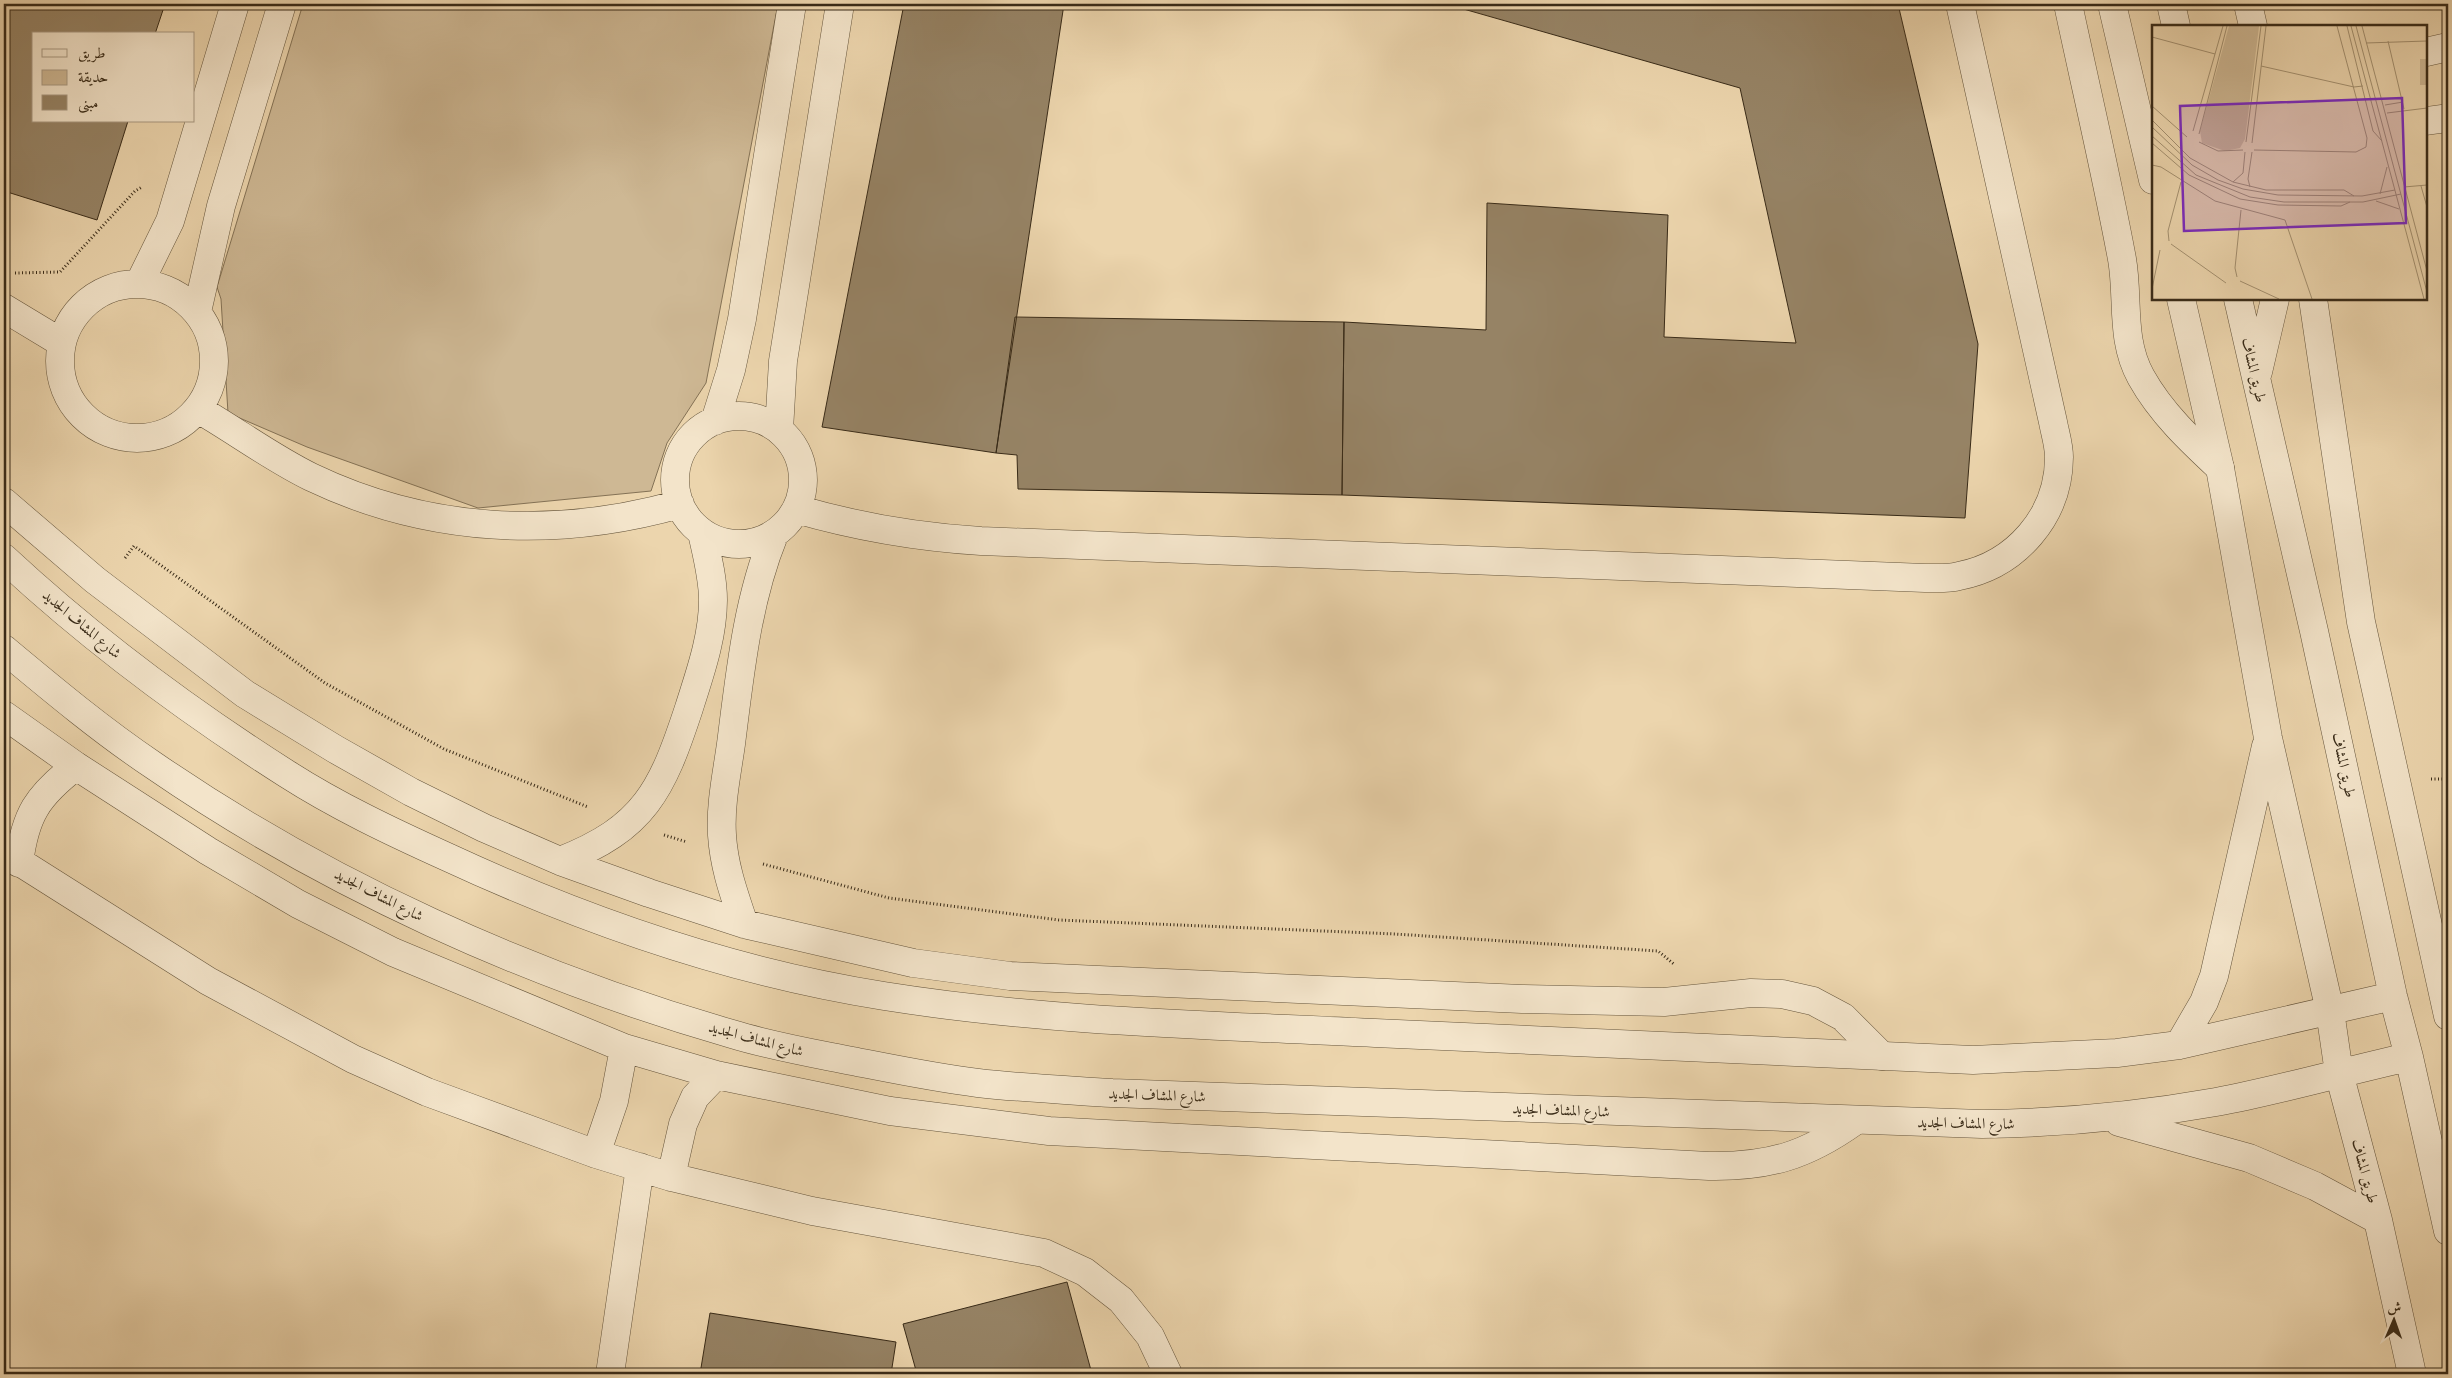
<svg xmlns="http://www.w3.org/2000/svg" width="2452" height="1378" font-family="'IM FELL English',Amiri,serif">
<rect width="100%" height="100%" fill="#ecd5ad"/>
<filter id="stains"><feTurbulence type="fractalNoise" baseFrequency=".004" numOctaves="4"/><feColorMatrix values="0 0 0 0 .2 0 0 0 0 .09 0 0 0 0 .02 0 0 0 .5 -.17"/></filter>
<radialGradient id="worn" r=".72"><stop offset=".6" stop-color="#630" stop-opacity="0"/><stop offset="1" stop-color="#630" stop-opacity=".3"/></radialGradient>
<path fill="#ceb894" stroke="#847256" d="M303 4H778L706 383 667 443 651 491 478 508 307 447 228 413 221 299 217 287Z"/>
<path fill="#968365" stroke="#392b18" d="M4 4H165L155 34H34V121H128L97 220 4 191Z
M904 4H1064L996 453 822 427Z
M1446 4H1898L1978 344 1965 518 1342 495 1344 322 1486 330 1487 203 1668 215 1664 337 1796 343 1740 88Z
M1015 317 1344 322 1342 495 1018 489 1017 455 996 453Z
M1067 1282 1092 1374H917L903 1324Z
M710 1313 896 1342 891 1374H700Z"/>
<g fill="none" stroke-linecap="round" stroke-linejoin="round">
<g stroke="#66563d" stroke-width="29">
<path id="minor" d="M2068 4C2086 89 2106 173 2122 259 2129 299 2120 339 2141 377 2161 413 2191 441 2220 468
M2248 4 2253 26
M2426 52 2448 47
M2426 121 2448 118
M139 284 170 221 235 4
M60 361a77 77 0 1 1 154 0a77 77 0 1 1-154 0Z
M2313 299 2361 622 2448 1016
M4 308 62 343
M197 312 221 206 282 4
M198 409C236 431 272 458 311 477 428 533 556 539 680 504
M675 480a64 64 0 1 1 128 0a64 64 0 1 1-128 0Z
M715 421 731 370 742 319 792 4
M779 430 783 361 840 4
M4 502 95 580 245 694 335 749 411 792 484 828 560 861 649 893 744 924 913 963 1010 976 1522 999 1664 1002 1751 993 1782 994 1813 1001 1843 1017 1882 1056
M796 509C858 527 917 537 981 541L1925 578C1936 578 1948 579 1959 576 2016 565 2059 516 2059 457 2059 445 2055 433 2053 422L1960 4
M4 715 76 766 208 851 298 904 393 952 624 1048 716 1075 890 1111 1049 1131 1709 1166C1768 1167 1806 1156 1855 1121
M4 852 208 981 353 1059 427 1092 596 1154 671 1177 812 1211 1044 1253 1085 1272 1121 1300 1150 1336 1168 1374
M560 861C645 828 662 790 689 708 700 673 713 637 713 600 713 578 707 555 702 533
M19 863C25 815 37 796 76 766
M744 924C734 894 724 867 722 835 720 805 727 773 731 744 740 673 747 601 774 535
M596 1154 614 1101 624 1048
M671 1177 683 1124 695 1097 716 1075
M610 1374 640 1167"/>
</g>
<g stroke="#66563d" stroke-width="29">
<path id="tertiary" d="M2112 4 2153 180
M2171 4 2176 26
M2181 299 2220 468 2268 738 2330 1011 2339 1073 2378 1220 2412 1374
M2238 299 2314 631 2393 996 2409 1057 2448 1231
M2258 372 2275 299
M4 558C90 638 188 711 287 774 337 806 392 832 445 856 585 921 731 972 884 996 1047 1022 1211 1025 1375 1033 1575 1043 1774 1052 1973 1060L2117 1053 2179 1045 2393 996
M4 649C52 689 101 730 153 765 327 885 530 976 732 1034 771 1046 812 1053 852 1061 893 1069 936 1078 978 1083 1022 1088 1067 1090 1112 1093L1982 1124C2063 1123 2137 1116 2216 1102 2281 1090 2345 1071 2409 1057
M2179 1045 2204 1002 2214 976 2266 746
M2119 1122 2249 1158 2315 1186 2378 1220"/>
</g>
<path stroke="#392b18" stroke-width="3" stroke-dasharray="1 2.5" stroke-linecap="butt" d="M15 273 60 272 135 191 142 187
M125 558 134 546 325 683 444 749 588 807
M2431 779H2448
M664 835 687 842
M763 864 889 898 1059 920 1395 934 1658 951 1675 965"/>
<use href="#minor" stroke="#f3e4ca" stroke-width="28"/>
<use href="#tertiary" stroke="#f3e4ca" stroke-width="28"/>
</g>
<g text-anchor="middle" stroke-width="4" stroke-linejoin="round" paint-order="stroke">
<g font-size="15" fill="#392b18" stroke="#f3e4ca">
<text transform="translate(2254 370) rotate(77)" y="5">طريق المشاف</text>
<text transform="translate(82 624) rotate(40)" y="5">شارع المشاف الجديد</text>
<text transform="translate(2344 765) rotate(78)" y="5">طريق المشاف</text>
<text transform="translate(379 895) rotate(27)" y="5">شارع المشاف الجديد</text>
<text transform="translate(756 1039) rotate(15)" y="5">شارع المشاف الجديد</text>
<text transform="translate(1157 1095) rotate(2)" y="5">شارع المشاف الجديد</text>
<text transform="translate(1561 1110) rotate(2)" y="5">شارع المشاف الجديد</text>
<text transform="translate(1966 1123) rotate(1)" y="5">شارع المشاف الجديد</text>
<text transform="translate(2365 1171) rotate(75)" y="5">طريق المشاف</text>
</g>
</g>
<g transform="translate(2152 25)">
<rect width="275" height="275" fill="#ecd5ad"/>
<path d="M77 1H107L93 114 88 123 73 126 50 118 48 106ZM268 34H275V60H268Z" fill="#ceb894"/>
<path fill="none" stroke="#a49171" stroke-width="1" d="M195 1 221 106 230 116M199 1 272 274M204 1 275 267M210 1 275 246M0 12 63 29M236 16 252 84M214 18 275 16M109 41 202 62 211 61M233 80 251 77M0 81 35 112M235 88 275 83M0 95 38 133 81 157 114 165H192L202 171M0 102 40 140 66 155 91 164 126 170 210 171 243 165M41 106 71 1M47 109 75 1M0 111 44 150 98 172 132 177H211L249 169M47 117 66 126 91 125M94 117 109 1M0 118 37 150 88 174 126 180 189 181 198 177M100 118 114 1M102 125 204 127 214 122 215 113 185 1M0 140 9 142 63 176 133 195 160 274M81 157 91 148 93 127M269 161 275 182M98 162 96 154 100 127M252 162 275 160M228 169 235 142M224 176 247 184M17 216 16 206 29 157M19 219 74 258M85 252 83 243 89 185M88 256 127 274M0 264 8 225"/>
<path fill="#7b2cbf" fill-opacity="0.15" stroke="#7b2cbf" stroke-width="2.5" d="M250 73 254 198 32 206 28 81Z"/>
<rect width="275" height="275" fill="none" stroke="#392b18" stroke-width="2.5"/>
</g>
<rect width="2452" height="1378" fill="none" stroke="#ecd5ad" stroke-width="20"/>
<rect x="5" y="5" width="2442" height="1368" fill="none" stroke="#392b18" stroke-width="2.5"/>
<rect x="10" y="10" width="2432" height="1358" fill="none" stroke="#392b18"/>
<rect x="32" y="32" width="162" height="90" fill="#f3e4ca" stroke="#a99a83"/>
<rect x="42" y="49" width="25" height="8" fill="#f3e4ca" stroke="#a99a83"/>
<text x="78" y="58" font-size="15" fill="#392b18">طريق</text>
<rect x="42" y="70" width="25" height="15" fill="#ceb894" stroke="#a99a83"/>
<text x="78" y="82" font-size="15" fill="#392b18">حديقة</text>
<rect x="42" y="95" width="25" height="15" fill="#968365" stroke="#a99a83"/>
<text x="78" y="108" font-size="15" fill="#392b18">مبنى</text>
<g transform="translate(2394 1320) rotate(2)" stroke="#f3e4ca" stroke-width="4" paint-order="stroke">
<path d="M0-4L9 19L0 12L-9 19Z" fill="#392b18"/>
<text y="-8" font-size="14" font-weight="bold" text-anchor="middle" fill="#392b18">ش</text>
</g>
<rect width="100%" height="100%" filter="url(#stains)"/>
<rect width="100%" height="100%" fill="url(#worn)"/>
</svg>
